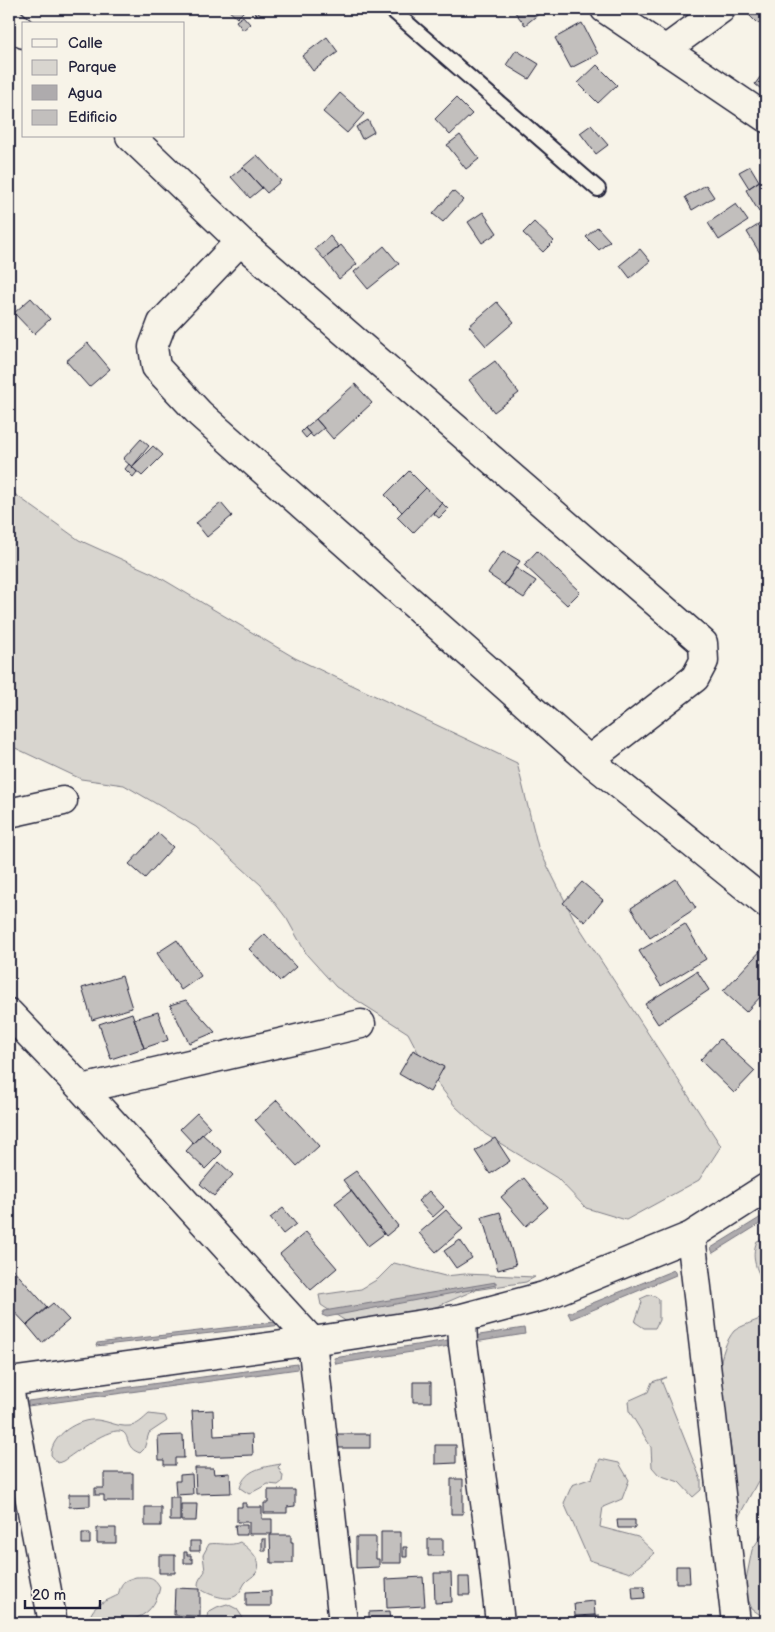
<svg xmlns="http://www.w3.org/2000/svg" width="775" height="1632" font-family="'Balsamiq Sans',sans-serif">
<rect width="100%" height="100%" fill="#f7f3e8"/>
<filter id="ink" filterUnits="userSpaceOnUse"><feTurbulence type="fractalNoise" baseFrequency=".02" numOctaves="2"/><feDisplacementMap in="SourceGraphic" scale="10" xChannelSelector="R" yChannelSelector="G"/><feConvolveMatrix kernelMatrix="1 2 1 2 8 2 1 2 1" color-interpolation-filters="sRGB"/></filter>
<g filter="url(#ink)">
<path fill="#d8d5cf" stroke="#7d7c85" d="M9 490 79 540 154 574 295 658 517 763 538 847 574 919 721 1146 699 1180 626 1220 586 1208 557 1178 485 1134 455 1106 428 1071 408 1033 336 987 307 955 287 919 261 885 196 827 124 785 81 779 9 745Z
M766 1238V1286C757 1272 750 1258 757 1241Z
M394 1263 445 1276 465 1274 535 1277 526 1282 475 1290 415 1316 347 1322 321 1305 319 1295 361 1289 378 1279Z
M649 1295 655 1296 659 1299V1320L655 1328H644L635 1322 642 1302 640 1299Z
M766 1316V1480L758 1481 739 1516 724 1502 721 1482 733 1465 728 1426 715 1411C717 1387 718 1350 734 1331 740 1326 759 1320 766 1316Z
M667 1377 661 1380 701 1480V1490L693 1497 679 1482 659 1475 652 1467 651 1447 629 1411 628 1401 648 1392 652 1382Z
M149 1414 165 1416 167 1421 149 1433 144 1449 140 1453C125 1448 130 1437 123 1432 110 1425 74 1454 63 1461L58 1463 51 1455C51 1435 79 1418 97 1420 108 1421 118 1427 129 1426 137 1426 143 1419 149 1414Z
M600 1459 619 1463 629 1480 622 1499 603 1507 600 1527 638 1537 655 1553 630 1573 589 1560 564 1503 572 1485 592 1478Z
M281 1464 278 1467 283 1476 282 1482 278 1485 268 1484 249 1494 240 1488C245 1468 265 1467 281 1464Z
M766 1531V1619L752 1609 744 1590 752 1550 763 1533Z
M240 1542C248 1548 265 1561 256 1573 253 1577 248 1579 245 1583 240 1591 239 1597 229 1598 222 1599 199 1592 198 1585 198 1579 203 1575 205 1571L203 1555 209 1544C219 1542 230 1547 240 1542Z
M136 1577C149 1577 153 1575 160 1587 153 1625 119 1623 89 1623 90 1605 105 1602 118 1595 122 1582 122 1581 136 1577Z
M227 1604 237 1609 243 1618 237 1623H206L208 1612 217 1607Z"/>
<path fill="#aeabad" stroke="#76747f" d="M766 1214V1220L713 1253 711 1248Z
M674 1270 676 1275 571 1319 568 1313Z
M496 1282V1285L327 1317 322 1315 324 1311Z
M277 1319 282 1325 96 1346 97 1343 275 1322Z
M524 1328 525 1334 336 1364 334 1358Z
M297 1364 298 1369 28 1406V1401Z"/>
<path fill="#c2bfbd" stroke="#22223b" d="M227 9H246L237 18Z
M250 9H264L257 15Z
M517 9H545L525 25 514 11Z
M750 9H761L766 14V17L758 24 746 12Z
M243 16 250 24 243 30 236 21Z
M582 23 598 54 571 68 555 38Z
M327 37 338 52 313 71 302 56Z
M516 50 539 64 529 79 506 65Z
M597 65 617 85 598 103 578 83Z
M766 69V93L755 84Z
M340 93 364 114 347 133 323 112Z
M456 98 472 114 450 135 435 119Z
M368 120 374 132 362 139 356 127Z
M591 125 608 145 596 154 580 133Z
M460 135 479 159 466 169 447 145Z
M257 155 281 181 267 193 243 167Z
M750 166 759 181 749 188 739 172Z
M243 167 262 188 250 198 231 177Z
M766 177V207L759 212 746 190Z
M706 185 714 197 692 210 685 197Z
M453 191 463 200 443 222 433 214Z
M736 204 748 221 719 240 708 223Z
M483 212 497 233 482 243 468 222Z
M766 220V263L747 232Z
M534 222 554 241 543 252 523 233Z
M597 227 610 241 599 250 586 237Z
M330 236 339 247 324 259 315 249Z
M341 245 357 264 339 279 324 259Z
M384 246 399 264 368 289 354 272Z
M640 249 650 261 630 278 620 265Z
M31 298 50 319 34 334 14 313Z
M497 302 514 322 486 346 469 326Z
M88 343 110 369 89 387 66 361Z
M495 361 519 393 494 412 469 380Z
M355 384 372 403 333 439 316 419Z
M316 419 324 428 313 437 305 428Z
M305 428 310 434 306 438 301 432Z
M141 439 149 446 132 467 123 459Z
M153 446 163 455 142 476 132 467Z
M129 464 137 472 133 477 125 469Z
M409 471 426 488 402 512 385 495Z
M426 488 442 503 413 533 397 517Z
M221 503 232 516 207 537 196 523Z
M442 503 448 509 439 518 433 513Z
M503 551 520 561 504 585 488 574Z
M537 551 580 592 567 605 524 565Z
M516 568 536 581 524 598 504 585Z
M158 833 173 847 145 878 129 864Z
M676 879 696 908 650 938 631 908Z
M582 882 603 900 585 922 563 903Z
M685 924 706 959 661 986 639 951Z
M265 934 296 967 280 981 249 949Z
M177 940 201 976 181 990 157 953Z
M766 945V991L746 1012 723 991Z
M697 971 709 990 658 1024 645 1004Z
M122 976 132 1008 92 1020 82 988Z
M186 1000 215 1032 189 1043 170 1005Z
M158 1012 168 1040 144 1048 134 1019Z
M132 1013 144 1048 111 1059 99 1024Z
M720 1039 755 1071 734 1093 700 1060Z
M413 1050 444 1067 430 1092 399 1074Z
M277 1100 319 1146 297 1166 255 1120Z
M197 1113 210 1127 193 1143 180 1129Z
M202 1134 222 1152 205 1169 186 1151Z
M495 1138 510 1161 490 1174 475 1151Z
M219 1162 233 1175 214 1196 200 1184Z
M356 1171 398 1226 386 1236 343 1180Z
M524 1178 548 1207 526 1226 501 1197Z
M351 1191 384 1234 368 1246 335 1203Z
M429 1191 444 1207 433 1217 418 1201Z
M283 1208 296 1224 283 1234 270 1218Z
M446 1210 463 1229 436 1252 419 1233Z
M500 1212 516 1265 498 1270 482 1217Z
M306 1232 337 1268 311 1290 280 1254Z
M460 1240 472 1258 456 1268 444 1251Z
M11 1267 47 1307 27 1325 9 1306V1269Z
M53 1303 69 1320 42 1343 27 1325Z
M413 1382H431V1402H413Z
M213 1410 214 1436 252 1434 253 1455 195 1457 192 1411Z
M336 1434H370V1448H336Z
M183 1435 184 1458H175V1465H164V1460H159L158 1436Z
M435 1445H456V1463L435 1464Z
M195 1468H213L214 1474 230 1473 231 1493 196 1494Z
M104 1473H133V1501H104V1495H95V1488H104Z
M192 1474 193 1494 176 1495 175 1481H180V1475Z
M451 1479H463V1514H451Z
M268 1490H295V1506L287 1507V1513H264V1503H268Z
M69 1494H90V1506L69 1507Z
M170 1497H180V1521H170Z
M242 1503H246V1507H262V1519H272V1534H249V1522H237V1507H242Z
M181 1504H197L196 1521H181Z
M145 1507H161V1526H145Z
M617 1520H635V1528H618Z
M235 1525H247V1535H236Z
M97 1528H116V1543H97Z
M381 1532H401V1563H381Z
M82 1533H90V1544H82Z
M270 1535H291V1542H293V1563H271Z
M356 1537H376V1559H379V1567L356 1568Z
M262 1539H266V1551H262Z
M428 1539H443V1556H428Z
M190 1541H200V1551H190Z
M403 1547H407V1557H403Z
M184 1552H187V1555H191V1559H193V1563H184Z
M159 1555H175V1573H159Z
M676 1566H689L690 1583H676Z
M434 1573H451L452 1602 435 1603Z
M423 1577 425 1606 387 1608 386 1579Z
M459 1577H469L470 1595H459Z
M632 1586H644L645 1598 633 1599Z
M175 1588 200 1589V1616L174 1615Z
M271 1591V1606H246V1592Z
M594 1601 595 1615 575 1616 574 1603Z
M390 1611 391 1622 369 1623V1612Z
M599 1615 600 1623H572L571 1618Z"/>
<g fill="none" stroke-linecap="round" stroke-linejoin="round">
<g stroke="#22223b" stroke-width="18">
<path id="service" d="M391 9 598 189"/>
</g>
<g stroke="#22223b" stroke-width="31">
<path id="minor" d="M605 9 766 118
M9 20 24 34
M665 50 721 9
M130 136 240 241 703 643 704 661 695 678 589 760
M240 241 162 323 153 347 156 367 200 414 589 760 766 903
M9 813 63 801
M9 1013 82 1089 312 1341 343 1623
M82 1089 361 1024
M691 1236 736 1623
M462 1318 463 1344 493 1560 500 1623
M9 1382 312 1341 462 1318 544 1296 691 1236 766 1188
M9 1388 53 1623"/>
</g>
<use href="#service" stroke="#f7f3e8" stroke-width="14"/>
<use href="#minor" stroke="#f7f3e8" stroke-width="28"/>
</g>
</g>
<rect width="775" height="1632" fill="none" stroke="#f7f3e8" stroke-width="30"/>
<rect x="15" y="15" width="745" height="1602" fill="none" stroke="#22223b" stroke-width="2" filter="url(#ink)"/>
<rect x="22" y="22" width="162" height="115" fill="#f7f3e8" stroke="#a29fa3"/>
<rect x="32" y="39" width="25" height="8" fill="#f7f3e8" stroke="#a29fa3"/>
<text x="68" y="48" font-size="15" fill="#22223b">Calle</text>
<rect x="32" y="60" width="25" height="15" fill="#d8d5cf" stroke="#a29fa3"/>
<text x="68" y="72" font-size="15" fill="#22223b">Parque</text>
<rect x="32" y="85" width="25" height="15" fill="#aeabad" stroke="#a29fa3"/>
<text x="68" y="98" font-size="15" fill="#22223b">Agua</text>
<rect x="32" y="110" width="25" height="15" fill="#c2bfbd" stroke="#a29fa3"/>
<text x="68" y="122" font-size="15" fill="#22223b">Edificio</text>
<path d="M25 1600v8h75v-8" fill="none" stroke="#22223b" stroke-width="2.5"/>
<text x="32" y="1600" font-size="15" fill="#22223b" stroke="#f7f3e8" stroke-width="4" paint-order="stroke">20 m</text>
</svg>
